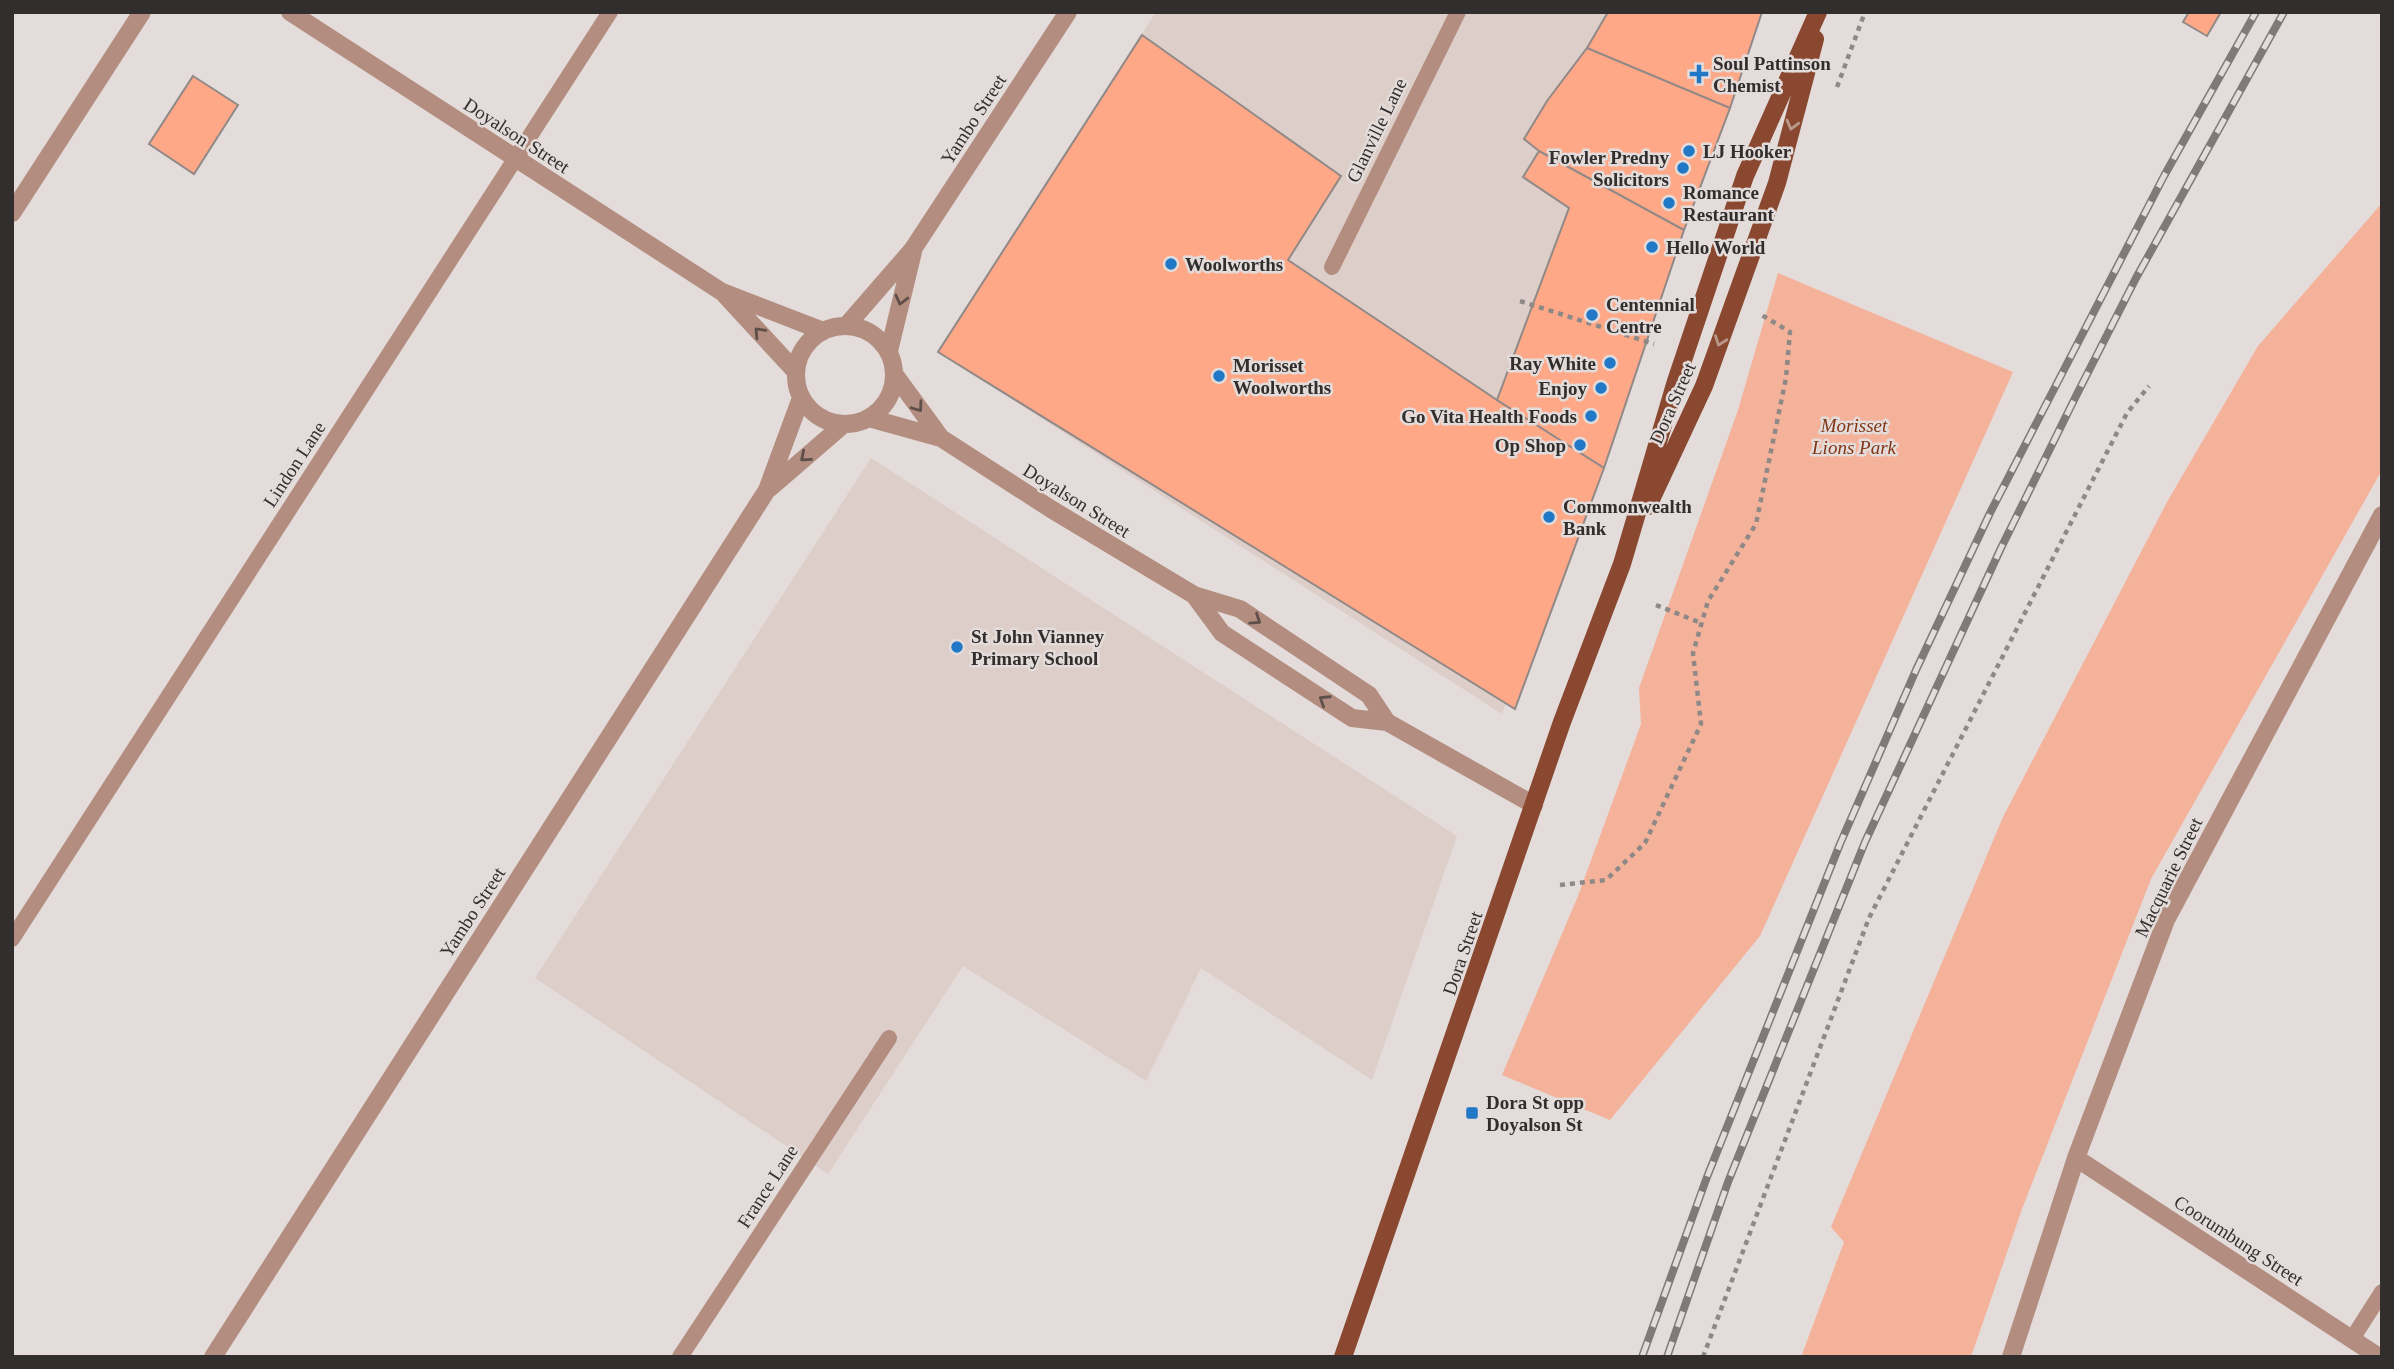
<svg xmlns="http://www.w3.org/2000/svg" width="2394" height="1369" font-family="'Times New Roman',serif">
<rect width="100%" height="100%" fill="#e3dcda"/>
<path fill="#ddcec9" d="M1156 12H1752L1502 714 938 352Z
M871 458 1457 836 1372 1080 1201 968 1146 1081 963 966 828 1174 535 978Z"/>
<path fill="#f5b29a" d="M2382 203V470L2151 879 2022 1209 1971 1357H1801L1844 1242 1831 1227 2003 817 2167 502 2258 346Z
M1778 273 2013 372 1760 936 1610 1120 1502 1075 1578 896 1641 724 1639 688 1738 410Z"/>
<path fill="#ffa887" stroke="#908987" stroke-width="2" d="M1608 12H1762L1730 108 1587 48Z
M2189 12H2221L2207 36 2183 22Z
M1142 35 1341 176 1288 260 1497 400 1604 468 1515 709 938 352Z
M1587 48 1730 108 1684 230 1539 151 1524 139 1547 101Z
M193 76 238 105 194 174 149 144Z
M1539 151 1684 230 1604 468 1497 400 1569 208 1523 177Z"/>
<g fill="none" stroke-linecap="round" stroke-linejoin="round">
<path stroke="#8e8987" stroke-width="4.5" stroke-dasharray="5 5" stroke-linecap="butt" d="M1837 87 1865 12
M1520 301 1654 344
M1656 605 1701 623
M1560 885 1606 880 1645 843 1701 724 1693 653 1708 601 1756 524 1786 378 1790 332 1760 314
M1703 1357 1869 918 2127 413 2149 386"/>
<path stroke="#b38d7f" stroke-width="16" d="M1332 267 1458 12
M12 939 610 12
M2352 1339 2382 1292
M680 1357 889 1038"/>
<path stroke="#b38d7f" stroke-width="18" d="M290 12 722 292 823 331
M12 213 142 12
M725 295 796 372
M847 325 913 249 1068 12
M796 375a49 49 0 1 1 98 0a49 49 0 1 1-98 0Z
M889 351 913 252
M895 375 941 438
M869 418 941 438 1051 509 1194 595 1240 609 1369 695 1387 722
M770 488 844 424
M1194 595 1222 633 1352 718 1387 722 1534 805
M2076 1158 2379 1357
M213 1357 767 490 801 398
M2011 1357 2076 1158 2166 920 2382 515"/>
<path stroke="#89482f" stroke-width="18" d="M1648 506 1704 386 1777 183 1815 39
M1343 1357 1562 722 1622 564 1676 381 1745 176 1818 12"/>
<g stroke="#7f7a79" stroke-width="8">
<path id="rail" d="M1642 1357 1707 1177 1840 844 1916 670 1990 513 2164 176 2256 12
M1667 1357 1728 1182 1865 842 2001 548 2076 396 2136 278 2284 12"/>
</g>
<use href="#rail" stroke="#e3dcda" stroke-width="5" stroke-dasharray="16" stroke-linecap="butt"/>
</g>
<defs><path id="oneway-chevron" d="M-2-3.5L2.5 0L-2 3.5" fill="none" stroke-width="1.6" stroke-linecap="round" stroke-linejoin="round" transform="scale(1.75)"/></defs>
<g stroke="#ba998d">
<use href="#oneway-chevron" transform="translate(1792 125) rotate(105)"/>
<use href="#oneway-chevron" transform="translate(1720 341) rotate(110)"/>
</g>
<g stroke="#5e4f4a">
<use href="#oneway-chevron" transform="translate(901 300) rotate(104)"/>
<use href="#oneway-chevron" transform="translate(759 332) rotate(-133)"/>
<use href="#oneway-chevron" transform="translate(918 407) rotate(54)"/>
<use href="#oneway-chevron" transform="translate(805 457) rotate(139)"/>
<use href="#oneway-chevron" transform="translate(1256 620) rotate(34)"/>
<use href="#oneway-chevron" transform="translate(1324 700) rotate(-147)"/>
</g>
<g fill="#2078c6" stroke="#e3dcda" stroke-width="2.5">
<path d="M1695.5 63.5h7v7h7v7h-7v7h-7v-7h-7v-7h7z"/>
<circle cx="1689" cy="151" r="7"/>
<circle cx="1683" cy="168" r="7"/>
<circle cx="1669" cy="203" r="7"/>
<circle cx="1652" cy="247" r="7"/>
<circle cx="1171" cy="264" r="7"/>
<circle cx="1592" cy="315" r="7"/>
<circle cx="1610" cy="363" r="7"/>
<circle cx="1219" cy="376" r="7"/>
<circle cx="1601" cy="388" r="7"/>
<circle cx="1591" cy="416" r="7"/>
<circle cx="1580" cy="445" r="7"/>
<circle cx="1549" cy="517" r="7"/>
<circle cx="957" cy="647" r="7"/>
<rect x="1465" y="1106" width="14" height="14" rx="3.5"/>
</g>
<g text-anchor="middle" stroke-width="5" stroke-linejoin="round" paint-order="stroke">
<g font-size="19" font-weight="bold" fill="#312e2d" stroke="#e3dcda" text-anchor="start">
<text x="1713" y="70">Soul Pattinson<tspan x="1713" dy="22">Chemist</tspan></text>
<text x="1703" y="158">LJ Hooker</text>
<text x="1669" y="164" text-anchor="end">Fowler Predny<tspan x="1669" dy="22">Solicitors</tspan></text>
<text x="1683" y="199">Romance<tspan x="1683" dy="22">Restaurant</tspan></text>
<text x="1666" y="254">Hello World</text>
<text x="1185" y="271">Woolworths</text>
<text x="1606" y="311">Centennial<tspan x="1606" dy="22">Centre</tspan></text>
<text x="1596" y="370" text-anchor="end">Ray White</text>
<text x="1233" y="372">Morisset<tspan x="1233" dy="22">Woolworths</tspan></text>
<text x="1587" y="395" text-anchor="end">Enjoy</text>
<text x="1577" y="423" text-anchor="end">Go Vita Health Foods</text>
<text x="1566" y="452" text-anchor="end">Op Shop</text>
<text x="1563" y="513">Commonwealth<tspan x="1563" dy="22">Bank</tspan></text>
<text x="971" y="643">St John Vianney<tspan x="971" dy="22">Primary School</tspan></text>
<text x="1486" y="1109">Dora St opp<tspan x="1486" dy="22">Doyalson St</tspan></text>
</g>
<g font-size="19" fill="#312e2d" stroke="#e3dcda">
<text transform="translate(973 119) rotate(-57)" y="7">Yambo Street</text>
<text transform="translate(1376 130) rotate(-64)" y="7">Glanville Lane</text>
<text transform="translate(517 135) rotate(33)" y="7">Doyalson Street</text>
<text transform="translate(1672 403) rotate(-66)" y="7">Dora Street</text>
<text transform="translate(294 464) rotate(-57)" y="7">Lindon Lane</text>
<text transform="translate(1077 500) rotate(32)" y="7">Doyalson Street</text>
<text transform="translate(2168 877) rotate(-64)" y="7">Macquarie Street</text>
<text transform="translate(472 912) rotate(-57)" y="7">Yambo Street</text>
<text transform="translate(1462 953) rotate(-71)" y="7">Dora Street</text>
<text transform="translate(767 1186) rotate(-57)" y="7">France Lane</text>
<text transform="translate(2239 1240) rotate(33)" y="7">Coorumbung Street</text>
</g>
<g font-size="19" font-style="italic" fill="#813515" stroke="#e3dcda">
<text x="1854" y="432">Morisset<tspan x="1854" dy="22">Lions Park</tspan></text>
</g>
</g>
<rect width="2394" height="1369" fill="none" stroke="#312e2d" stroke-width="28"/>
</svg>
